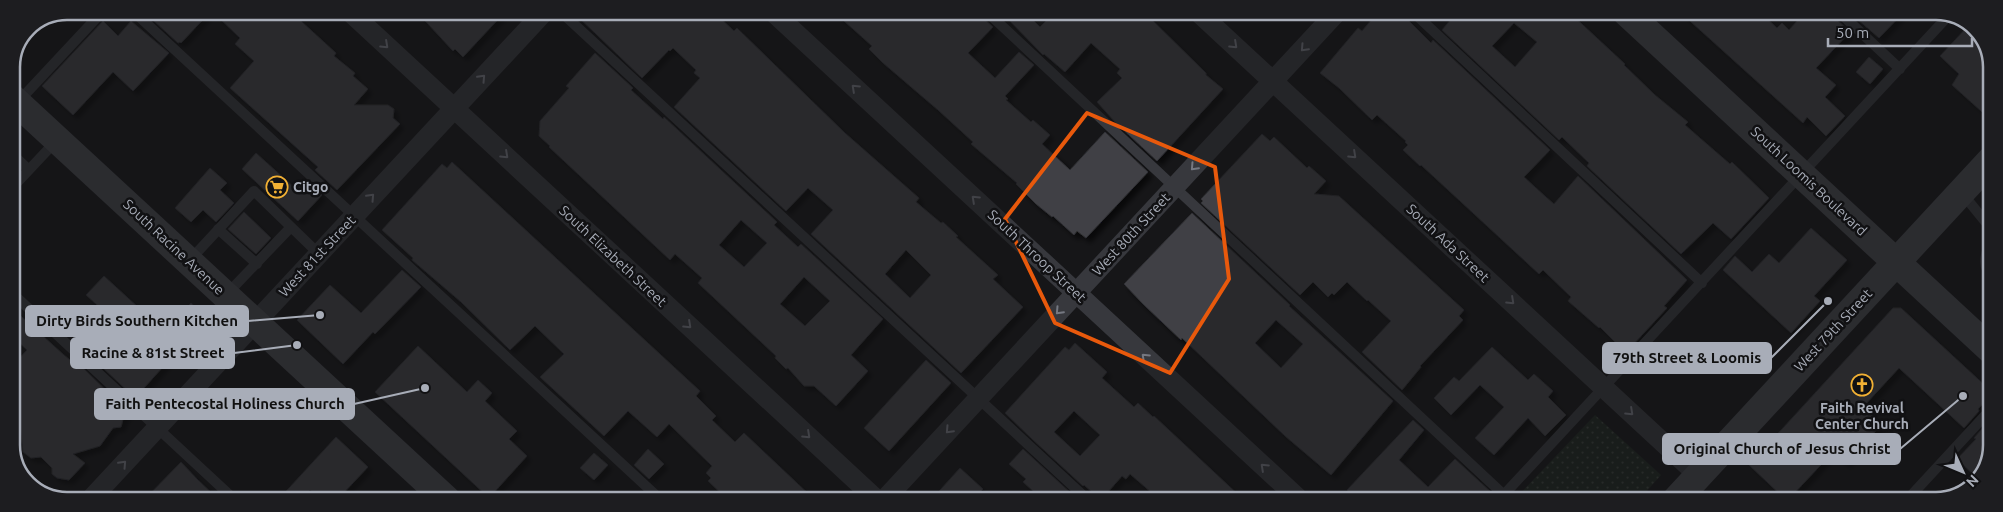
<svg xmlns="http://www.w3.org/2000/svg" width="2003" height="512" font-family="Ubuntu,sans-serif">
<defs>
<pattern id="grass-dots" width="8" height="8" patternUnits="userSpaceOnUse" patternTransform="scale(1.25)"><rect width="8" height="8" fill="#1e261f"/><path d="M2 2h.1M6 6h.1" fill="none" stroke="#3c433d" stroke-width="1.8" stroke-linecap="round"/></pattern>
<filter id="shadow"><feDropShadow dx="4.5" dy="4.5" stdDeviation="2.5" flood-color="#0009"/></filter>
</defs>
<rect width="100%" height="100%" fill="#161618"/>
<path fill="url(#grass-dots)" d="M1595 415 1661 475 1638 501 1514 500Z"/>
<path fill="#404145" stroke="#303034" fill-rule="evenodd" filter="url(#shadow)" d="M164 11H211L181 43 180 42 178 43 154 21Z
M212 11H290L336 53 334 56 355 73 353 76 368 89 354 105H388L394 109 393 118 400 124 337 190 315 170 318 167 230 88 254 61 235 44 240 38Z
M416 11 471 12H505L463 57 455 49 453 51Z
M573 12H704L712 18 716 14 734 31 737 28 845 133 919 198 916 202 941 223 943 222 958 236 956 237 998 275 993 279 1023 307 961 373 811 234 833 210 808 188 786 211 674 107 700 78 694 73 696 70 673 48 670 51 669 50 642 78ZM906 250 931 275 910 298 885 274Z
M834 12H980L982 17 993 27 968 53 995 78 1019 52 1034 65 1005 96 1008 99 1006 100 1031 122 1033 120 1050 135 1042 144 1070 170 1105 132 1148 172 1086 238 1077 231 1074 235 1053 216 1052 217 1036 204 1016 184 1017 183 971 144 973 142 938 110 883 63 869 49 872 46Z
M997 12H1025L1040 27 1055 12H1144L1206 73V75L1223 89 1157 161 1115 122 1097 102 1122 78 1117 73 1120 69 1091 43 1065 72 1044 54 1043 55 1004 15 1002 17Z
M1378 12H1400L1431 43 1433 40 1550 150 1524 177 1546 197 1554 204 1578 176 1687 280 1664 306 1667 308 1630 348 1628 347 1624 351 1600 327 1599 328 1568 301 1571 297 1543 270 1539 274 1421 165 1420 166 1403 150 1408 145 1405 142 1406 141 1377 115 1372 120 1339 88 1320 73 1358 28 1362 31Z
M1457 12H1569L1625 64 1624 65 1655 95 1688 122 1685 125 1730 164 1732 162 1769 198 1731 239 1713 223 1681 254 1587 166 1589 163 1562 137 1559 140 1442 30ZM1514 23 1537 42 1515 67 1492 46Z
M1680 12H1760L1777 28 1782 23 1789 30 1805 12H1832L1834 17 1850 32 1816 68 1836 85 1825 97 1845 116 1826 136 1807 117 1803 123Z
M1849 12H1904L1879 38Z
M103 21 118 36 131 21 169 53 133 91 113 72 73 115 42 86Z
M1969 25 1978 30 1992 63 1991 120 1952 85 1959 74 1940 56Z
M595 53 633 88 631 90 663 119 664 117 777 222 774 225 798 247 801 244 883 319 851 355 868 371 836 406 814 386H804L788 368 786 369 775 358 776 356 698 283 702 278 675 254 670 260 549 147 550 146 539 136 540 121 569 88 566 86ZM741 220 767 243 744 267 719 245ZM804 277 830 301 805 326 780 304Z
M1869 57 1883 69 1870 84 1856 72Z
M1262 134 1270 141 1274 137 1307 168 1309 166 1326 181 1314 194 1339 196 1464 310 1459 316 1463 320 1420 366 1421 367 1402 390 1362 352 1391 321 1368 300 1367 301 1347 282 1334 295 1332 293 1328 297 1313 282 1300 295 1201 203 1203 201 1201 199Z
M256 153 297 190 306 180 322 195 298 221 242 169Z
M452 162 700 391 696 396 716 416 712 420 735 442 744 433 815 500H728L708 481 711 478 706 473 712 466 669 424 657 437 628 411 604 436 540 377 564 354 535 326 510 350 461 302 412 260 413 258 382 230 442 164 447 168Z
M210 168 227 183 220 190 234 203 216 222 203 210 191 222 175 208Z
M244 212 271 238 256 254 228 229Z
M1192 213 1290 305 1289 306 1393 401 1331 475 1285 436 1182 338 1181 340 1143 304 1124 284ZM1276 320 1303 344 1281 368 1255 343Z
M1811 228 1847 260 1814 296 1820 301 1791 333 1723 270 1735 256 1752 272 1769 254 1779 263Z
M402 270 421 287 375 334 373 332 343 364 297 320 330 285 361 313Z
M104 276 164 331 191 303 207 318 135 398 86 352 115 321 86 295Z
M12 308 64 355 75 364 77 362 129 413 123 419 121 427 113 428 100 446 73 454 85 463 69 480 57 478 52 474V468L41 457 31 458 23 452 20 425 12 434V366L27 350 12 336Z
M1893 308H1901L1991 391V395L1978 409 1979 411 1964 428 1899 368 1863 407 1882 424 1846 464 1833 452 1787 501 1749 465Z
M1075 343 1107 372 1102 378 1134 407 1138 403 1153 417 1154 416 1244 500H1160L1130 474 1126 479 1122 476 1101 500 1084 485 1083 486 1032 439 1005 413 1065 347 1069 350ZM1074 411 1100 435 1080 456 1054 432Z
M418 346 467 392 478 380 492 393 485 401 517 431 509 439 527 456 489 498 375 392Z
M1492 347 1528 380 1534 374 1553 391 1548 397 1566 415 1545 436 1528 418 1494 455 1475 438 1504 407 1480 385 1451 415 1434 398 1454 377 1459 381Z
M926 360 951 383 889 451 864 428Z
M1413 420 1424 430 1399 460 1428 487 1455 459 1492 493 1485 500H1357L1347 490Z
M1988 422 1991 424V456L1977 478 1957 459 1976 439 1974 438Z
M336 437 368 467 337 500H321L310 490 300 500H278Z
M648 449 664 464 649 479 634 465Z
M1023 449 1074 496 1070 500H1043L1023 482 1026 479 1009 464Z
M594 453 608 465 594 480 580 468Z
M181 462 197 479 219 500H144Z
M960 468 983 489 981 491 993 500H931Z"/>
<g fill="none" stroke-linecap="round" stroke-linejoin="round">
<path stroke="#37383d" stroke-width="10" d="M133 11 661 500
M561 12 1088 500
M987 12 1504 495
M1413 12 1702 283
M1839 12 1900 69
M18 102 103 11
M11 153 29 170
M11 189 57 140
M1962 193 1988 225C1996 245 1976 257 1991 277
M218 229 257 264
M190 260 254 191 319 254
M12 293 235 500
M226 295 291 227
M1499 500 1950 14
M1906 501 1991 409"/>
<path stroke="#37383d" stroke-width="20" d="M349 11 877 500
M773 12 1300 500
M1198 12 1698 475
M90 500 544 12
M884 500 1337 12"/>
<path stroke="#45474d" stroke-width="28" d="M1626 12 1991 350
M11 97 447 500
M1675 501 1991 160"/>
</g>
<defs><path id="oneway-chevron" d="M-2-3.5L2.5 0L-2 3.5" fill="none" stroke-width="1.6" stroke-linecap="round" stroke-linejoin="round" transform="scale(1.25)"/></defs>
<g stroke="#757881">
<use href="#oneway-chevron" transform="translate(385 45) rotate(43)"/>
<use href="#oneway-chevron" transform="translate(1234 45) rotate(43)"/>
<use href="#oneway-chevron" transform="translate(1304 48) rotate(133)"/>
<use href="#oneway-chevron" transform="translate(482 78) rotate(-47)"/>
<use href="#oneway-chevron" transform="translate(855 88) rotate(-137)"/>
<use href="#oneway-chevron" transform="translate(505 155) rotate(43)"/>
<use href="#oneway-chevron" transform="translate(1353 155) rotate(43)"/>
<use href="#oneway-chevron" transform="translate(1194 167) rotate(133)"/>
<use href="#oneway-chevron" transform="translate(371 197) rotate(-47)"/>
<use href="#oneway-chevron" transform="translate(975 199) rotate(-137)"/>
<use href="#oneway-chevron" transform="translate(1511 301) rotate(43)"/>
<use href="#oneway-chevron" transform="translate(1059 311) rotate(133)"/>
<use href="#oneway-chevron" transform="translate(688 325) rotate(43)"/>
<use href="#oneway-chevron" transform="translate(1145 357) rotate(-137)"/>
<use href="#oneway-chevron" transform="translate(1630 412) rotate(43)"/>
<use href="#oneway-chevron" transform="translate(949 430) rotate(133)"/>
<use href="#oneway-chevron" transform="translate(807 435) rotate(43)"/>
<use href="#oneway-chevron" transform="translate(123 464) rotate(-47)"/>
<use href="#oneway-chevron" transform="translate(1264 467) rotate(-137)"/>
</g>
<path d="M0 0H2003V512H0ZM1087 113 1215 167 1229 279 1170 373 1055 323 1005 219Z" fill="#161618" fill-opacity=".55" fill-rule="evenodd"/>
<path fill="none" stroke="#e8590c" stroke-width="4" stroke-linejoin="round" d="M1087 113 1215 167 1229 279 1170 373 1055 323 1005 219Z"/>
<defs>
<g id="supermarket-ring" transform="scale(1.125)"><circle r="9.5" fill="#111113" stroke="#f2b134" stroke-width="1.5"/><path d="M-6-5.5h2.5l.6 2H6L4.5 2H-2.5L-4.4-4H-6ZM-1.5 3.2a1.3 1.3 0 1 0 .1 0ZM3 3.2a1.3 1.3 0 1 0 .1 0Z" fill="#f2b134"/></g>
<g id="church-ring" transform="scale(1.125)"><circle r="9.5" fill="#111113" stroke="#f2b134" stroke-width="1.5"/><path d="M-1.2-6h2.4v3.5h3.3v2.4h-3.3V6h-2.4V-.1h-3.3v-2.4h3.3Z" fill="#f2b134"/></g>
</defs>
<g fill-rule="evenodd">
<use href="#supermarket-ring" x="277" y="187"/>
<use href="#church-ring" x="1862" y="385"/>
</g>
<g text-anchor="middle" stroke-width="5" stroke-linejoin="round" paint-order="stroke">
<g font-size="14" fill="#a8adb8" stroke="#111113">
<text transform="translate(1809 181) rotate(43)" y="5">South Loomis Boulevard</text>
<text transform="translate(1131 234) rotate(-47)" y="5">West 80th Street</text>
<text transform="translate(1448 243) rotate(43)" y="5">South Ada Street</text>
<text transform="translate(174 247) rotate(43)" y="5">South Racine Avenue</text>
<text transform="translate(317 256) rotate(-47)" y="5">West 81st Street</text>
<text transform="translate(613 256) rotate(43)" y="5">South Elizabeth Street</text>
<text transform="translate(1037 256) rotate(43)" y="5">South Throop Street</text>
<text transform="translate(1833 330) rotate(-47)" y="5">West 79th Street</text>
</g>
<g font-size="14" font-weight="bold" fill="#a8adb8" stroke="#111113" text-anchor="start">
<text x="293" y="192">Citgo</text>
<text x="1862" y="413" text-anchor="middle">Faith Revival<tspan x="1862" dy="16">Center Church</tspan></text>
</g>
</g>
<path d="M0 0H2003V512H0ZM67 20H1936A47 47 0 0 1 1983 67V445A47 47 0 0 1 1936 492H67A47 47 0 0 1 20 445V67A47 47 0 0 1 67 20Z" fill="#1d1d20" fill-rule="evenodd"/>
<path fill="none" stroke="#a8adb8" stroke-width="2.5" d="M67 20H1936A47 47 0 0 1 1983 67V445A47 47 0 0 1 1936 492H67A47 47 0 0 1 20 445V67A47 47 0 0 1 67 20Z"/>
<path fill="none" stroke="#a8adb8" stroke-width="2" d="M320 315L248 321M297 345L234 353M1828 301L1771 358M425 388L354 404M1963 396L1900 449"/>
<g fill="#a8adb8" stroke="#111113" stroke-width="2">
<circle cx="320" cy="315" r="5"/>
<circle cx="297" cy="345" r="5"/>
<circle cx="1828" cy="301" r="5"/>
<circle cx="425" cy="388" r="5"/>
<circle cx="1963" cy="396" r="5"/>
</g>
<g fill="#a8adb8" stroke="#a8adb8" stroke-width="2">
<rect x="26" y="306" width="222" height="30" rx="5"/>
<rect x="71" y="338" width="163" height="30" rx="5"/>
<rect x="1603" y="343" width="168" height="30" rx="5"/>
<rect x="95" y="389" width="259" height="30" rx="5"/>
<rect x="1663" y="434" width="237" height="30" rx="5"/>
</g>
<g font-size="15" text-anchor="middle" font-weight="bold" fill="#111">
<text x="137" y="326">Dirty Birds Southern Kitchen</text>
<text x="153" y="358">Racine &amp; 81st Street</text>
<text x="1687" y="363">79th Street &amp; Loomis</text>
<text x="225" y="409">Faith Pentecostal Holiness Church</text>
<text x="1782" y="454">Original Church of Jesus Christ</text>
</g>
<g transform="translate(1963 472) rotate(134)" stroke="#111113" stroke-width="4" paint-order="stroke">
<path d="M0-4L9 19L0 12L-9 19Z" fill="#a8adb8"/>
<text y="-8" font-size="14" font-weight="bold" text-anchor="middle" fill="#a8adb8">N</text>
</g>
<path d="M1828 38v8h144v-8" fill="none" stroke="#a8adb8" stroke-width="2.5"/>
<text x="1836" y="38" font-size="15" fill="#a8adb8" stroke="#111113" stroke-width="4" paint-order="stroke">50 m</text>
</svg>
